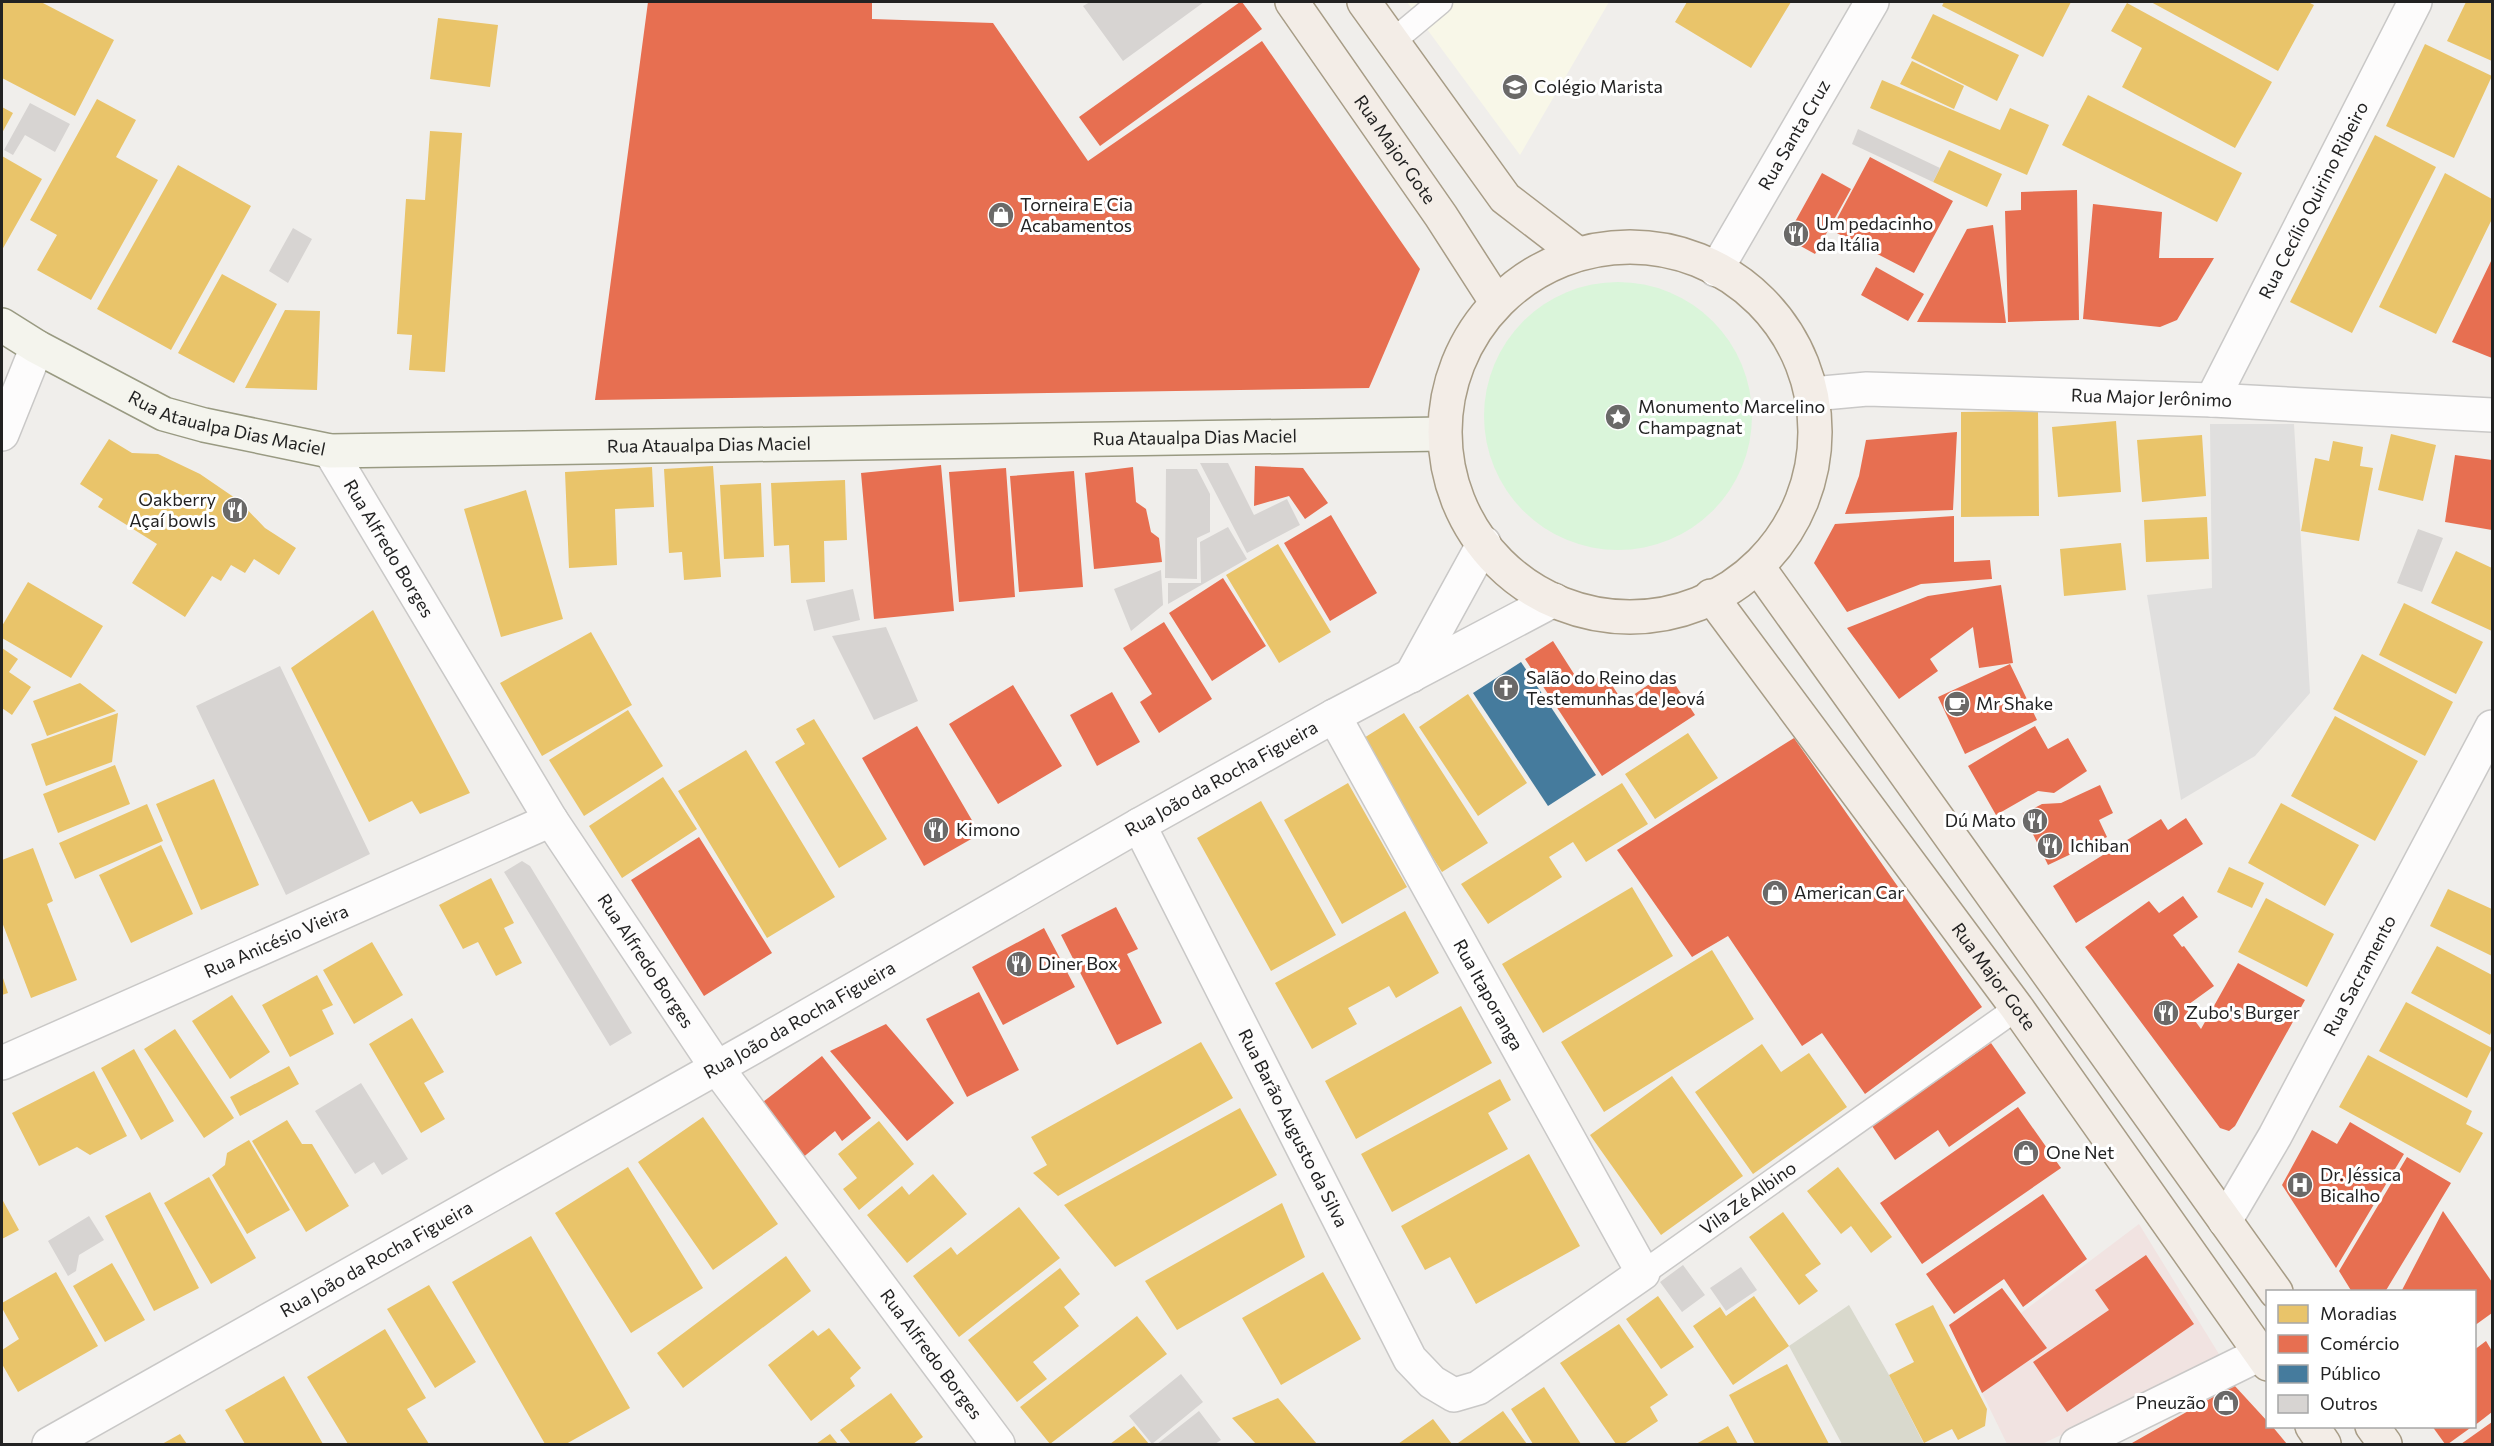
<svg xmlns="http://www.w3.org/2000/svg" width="2494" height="1446" font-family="Commissioner,sans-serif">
<rect width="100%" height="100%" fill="#f0eeeb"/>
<path fill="#f1e3e1" d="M2139 1224 2222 1359 2042 1444H2007L1949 1325 2002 1288 2021 1313Z"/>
<path fill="#f8f7e8" d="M1407 2H1609L1520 155Z"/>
<path fill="#d9d9cd" d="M1849 1305 1889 1375 1924 1444H1842L1789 1346Z"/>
<path fill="#daf5da" d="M1484 416a134 134 0 1 1 268 0a134 134 0 1 1-268 0Z"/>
<path fill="#e0dfde" d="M2210 424H2294L2310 693 2255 756 2181 800 2147 595 2212 588Z"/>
<path fill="#e9c46a" d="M2 2H41L114 40 75 116 2 78Z
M1687 2H1791L1751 68 1675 22Z
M1944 2H2071L2043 57 1942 6Z
M2151 2H2308L2314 5 2278 71Z
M2466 2H2492V61L2447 41Z
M2127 3 2272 82 2235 148 2122 87 2142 48 2111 31Z
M1933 14 2019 55 1997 101 1911 58Z
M438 18 498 25 490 87 430 79Z
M2425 44 2492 76 2454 158 2386 126Z
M1912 61 1964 86 1954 109 1900 84Z
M1882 80 2000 130 2010 108 2049 125 2027 175 1870 108Z
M2088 95 2242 173 2217 222 2062 145Z
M97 99 136 120 116 157 158 180 91 300 37 270 57 235 30 220Z
M2 107 13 113 2 133Z
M430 131 462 133 445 372 409 370 412 335 397 334 406 199 425 200Z
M2375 135 2436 167 2352 333 2290 302Z
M1949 150 2002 174 1987 207 1933 182Z
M2 156 42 179 2 250Z
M178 165 251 206 171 350 97 309Z
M2445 173 2492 199V219L2436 334 2379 307Z
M222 274 277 304 234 383 178 353Z
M285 310 320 311 317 390 245 388Z
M2038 411 2039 516 1961 517V412Z
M2116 421 2121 492 2058 497 2052 427Z
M2391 434 2436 445 2423 501 2378 490Z
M2202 435 2206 496 2142 502 2137 440Z
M109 439 132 453 158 454 200 474 238 500 265 528 296 548 279 575 254 559 245 573 231 565 221 581 212 576 185 617 132 583 157 544 98 507 103 499 80 484Z
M2333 441 2363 447 2360 466 2373 468 2359 541 2301 531 2315 458 2329 461Z
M713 466 721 577 684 580 682 552 669 553 664 469Z
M652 467 654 507 615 509 617 565 569 568 565 472Z
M845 480 847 540 824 541 825 582 791 583 789 545 774 546 771 483Z
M761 483 764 557 724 559 720 485Z
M526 490 563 619 501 637 464 509Z
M2207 517 2209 559 2146 562 2144 520Z
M2121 543 2126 590 2064 596 2060 549Z
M1278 544 1331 632 1279 663 1226 575Z
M2456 551 2492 568V631L2431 603Z
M28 582 103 626 71 678 2 638V626Z
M2404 603 2483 642 2456 694 2379 655Z
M373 610 470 793 420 814 412 801 369 822 291 668Z
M591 632 632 705 542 756 500 683Z
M2 648 18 659 9 672 31 687 12 715 2 708Z
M2362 654 2453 702 2425 756 2333 709Z
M80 683 116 711 47 736 33 701Z
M1468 694 1527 783 1478 816 1419 727Z
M628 710 663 766 584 816 549 760Z
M118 713 112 762 46 786 31 744Z
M1404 713 1488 843 1442 872 1359 741Z
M2335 716 2418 761 2375 841 2291 796Z
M814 719 887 839 839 868 775 762 805 744 796 729Z
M1688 733 1718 778 1655 819 1625 774Z
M746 750 835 897 767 938 678 791Z
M115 765 130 804 58 833 43 794Z
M663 777 697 829 622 878 589 826Z
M214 779 259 885 201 910 156 804Z
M1348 783 1407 887 1342 924 1284 820Z
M1622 783 1648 824 1586 862 1573 842 1549 857 1562 877 1488 924 1461 884Z
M1261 801 1336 935 1271 971 1197 838Z
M2281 803 2359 845 2325 906 2248 863Z
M147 804 163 841 75 879 59 843Z
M161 845 193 914 131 943 99 875Z
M33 848 53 901 47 904 77 980 31 998 2 922V860Z
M2229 867 2264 883 2252 908 2217 892Z
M491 878 514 923 504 928 522 963 496 976 478 942 463 949 439 905Z
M1632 887 1673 956 1543 1033 1502 964Z
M2448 889 2492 909V956L2430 926Z
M2266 898 2334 934 2307 987 2238 952Z
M1405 911 1439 973 1396 998 1389 986 1348 1008 1357 1024 1312 1049 1275 983Z
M372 942 403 995 354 1024 323 970Z
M2437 946 2492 975V1030L2490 1035 2411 993Z
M1712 950 1754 1019 1604 1112 1561 1042Z
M2 975 8 993 2 995Z
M317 975 333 1005 322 1010 334 1034 290 1057 262 1005Z
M232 995 270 1052 230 1079 192 1021Z
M2406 1002 2492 1048 2467 1098 2379 1051Z
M1461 1006 1492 1063 1356 1139 1325 1081Z
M412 1018 444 1072 424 1083 445 1119 421 1133 369 1044Z
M175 1029 234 1118 204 1138 144 1049Z
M1201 1042 1233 1098 1058 1196 1033 1173 1047 1165 1031 1137Z
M1762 1044 1781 1072 1809 1053 1847 1107 1753 1174 1695 1092Z
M134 1049 174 1121 141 1140 101 1068Z
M2368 1055 2472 1111 2466 1124 2483 1133 2460 1173 2339 1107Z
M289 1066 299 1084 240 1116 230 1097Z
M94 1071 127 1136 90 1155 77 1147 39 1166 12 1113Z
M1672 1076 1743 1176 1661 1235 1590 1135Z
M1500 1079 1511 1100 1488 1113 1508 1149 1392 1212 1361 1154Z
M1240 1108 1277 1175 1115 1267 1064 1205Z
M703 1117 778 1224 713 1270 638 1162Z
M287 1120 302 1144H312L349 1206 306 1232 252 1141Z
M879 1121 914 1164 859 1210 843 1189 857 1178 838 1154Z
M249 1140 290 1210 247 1234 212 1175 225 1165 227 1153Z
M1529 1154 1580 1246 1476 1304 1450 1257 1425 1270 1401 1226Z
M628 1167 703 1288 631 1333 555 1213Z
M1838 1167 1892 1237 1871 1253 1851 1226 1841 1234 1807 1191Z
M933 1174 967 1214 907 1263 867 1215 902 1186 909 1195Z
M209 1177 256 1258 211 1284 164 1203Z
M150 1192 199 1288 154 1311 105 1216Z
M2 1199 19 1230 2 1239Z
M1282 1203 1305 1257 1177 1330 1145 1281Z
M1019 1207 1060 1258 959 1337 913 1276 951 1247 957 1255Z
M1783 1212 1821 1264 1805 1275 1818 1291 1799 1305 1749 1237Z
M531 1236 630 1408 566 1444H545L452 1282Z
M786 1256 811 1291 683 1388 657 1353Z
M112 1263 145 1320 105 1342 73 1286Z
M1060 1268 1080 1294 1064 1307 1079 1326 1033 1362 1047 1379 1017 1402 968 1340Z
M56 1272 98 1346 18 1392 2 1364V1350L19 1339 2 1308V1303Z
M1323 1272 1361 1339 1281 1385 1242 1318Z
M429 1285 476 1362 435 1388 387 1309Z
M1658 1296 1694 1347 1661 1369 1626 1319Z
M1754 1296 1789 1346 1733 1385 1693 1326 1720 1307 1726 1316Z
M1933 1305 1987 1409 1985 1426 1958 1440 1952 1429 1924 1443 1889 1375 1914 1362 1895 1324Z
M1137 1316 1167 1354 1050 1444 1020 1407Z
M1619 1324 1668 1395 1650 1407 1658 1421 1624 1444H1616L1560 1363Z
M829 1328 861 1368 850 1378 855 1386 811 1421 768 1365 813 1330 818 1336Z
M385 1329 426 1398 407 1409 429 1444H348L307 1377Z
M1787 1364 1829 1444H1755L1729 1395Z
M284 1376 323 1444H245L225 1410Z
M1544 1387 1581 1444H1533L1511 1409Z
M891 1393 923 1437 913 1444H851L840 1430Z
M1278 1398 1317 1444H1256L1232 1418Z
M1503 1411 1527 1444H1459L1458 1443Z
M1433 1419 1452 1444H1398Z
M1134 1426 1149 1444H1110Z
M1728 1426 1738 1444H1696Z
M180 1434 187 1444H162Z
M830 1434 838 1444H816Z"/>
<path fill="#e76f51" d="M648 2H872V19L993 23 1088 161 1262 41 1420 269 1369 388 595 400Z
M1240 2H1242L1262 29 1100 146 1079 117Z
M1870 157 1953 201 1914 273 1831 230Z
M1822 173 1851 189 1815 254 1786 238Z
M2077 190 2079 320 2008 322 2005 211 2021 210V192Z
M2093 204 2162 212 2159 258H2214L2177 320 2160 327 2083 319Z
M1993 225 2006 323 1917 322 1967 229Z
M2492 259V358L2452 342Z
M1876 267 1924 294 1908 321 1861 295Z
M1957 432 1953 510 1845 514 1859 476 1866 440Z
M2455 455 2492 460V530L2445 522Z
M941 465 954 611 874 619 861 473Z
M1255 466 1303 468 1328 503 1305 519 1289 496 1254 506Z
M1133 467 1136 502 1146 509 1151 532 1159 538 1162 562 1094 569 1085 473Z
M1006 468 1015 597 959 602 949 472Z
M1074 471 1083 587 1019 592 1010 476Z
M1331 515 1377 593 1330 621 1284 543Z
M1954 516V562L1990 560 1992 579 1921 584 1847 612 1814 563 1835 524Z
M1223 578 1266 646 1212 681 1169 613Z
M2001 585 2013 663 1979 668 1973 627 1930 659 1938 671 1899 699 1847 628 1928 596Z
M1164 622 1212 699 1159 733 1140 702 1152 694 1123 648Z
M1553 641 1583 688 1604 673 1623 702 1667 672 1695 715 1602 776 1525 659Z
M2010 664 2037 720 1965 754 1938 697Z
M1013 685 1062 766 998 804 949 724Z
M1112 692 1140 742 1097 766 1070 715Z
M917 726 980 834 924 866 862 758Z
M2035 726 2048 749 2068 738 2087 771 2054 793 2038 791 1996 815 1968 766Z
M1794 738 1982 1007 1865 1094 1822 1033 1802 1046 1728 936 1692 957 1617 850Z
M2100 785 2113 813 2099 820 2107 837 2048 865 2023 814 2042 804 2061 803Z
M2186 818 2203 844 2076 923 2053 886 2161 819 2168 830Z
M699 837 772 953 704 996 631 880Z
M2183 896 2198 917 2173 935 2182 947 2184 946 2214 986 2185 1007 2201 1029 2238 963 2305 1000 2235 1126 2229 1131 2220 1128 2085 947 2149 901 2159 913Z
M1116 907 1138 949 1127 954 1162 1023 1117 1045 1061 935Z
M1044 928 1075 987 1003 1025 972 967Z
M979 992 1019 1070 967 1097 926 1019Z
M886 1024 954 1103 907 1141 830 1051Z
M1991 1043 2026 1093 1949 1147 1938 1130 1895 1160 1872 1126Z
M822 1056 871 1118 842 1141 835 1131 801 1159 759 1105Z
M2018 1107 2061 1168 1922 1264 1880 1203Z
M2350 1122 2404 1154 2336 1268 2282 1185 2312 1130 2337 1144Z
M2407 1157 2451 1183 2385 1292H2352L2339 1271Z
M2043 1194 2087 1259 2023 1307 2004 1279 1954 1314 1926 1274Z
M2443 1211 2492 1282V1313L2474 1326V1292H2401Z
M2146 1255 2194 1324 2067 1412 2033 1362 2109 1310 2095 1290Z
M2002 1288 2047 1348 1982 1393 1949 1325Z
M2486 1341 2492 1351V1412L2474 1426V1350Z
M2234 1385 2268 1422V1426H2272L2287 1444 2132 1443Z
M2492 1422V1444H2461Z
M2432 1426H2473L2448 1444H2445Z"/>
<path fill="#457b9d" d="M1521 662 1596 775 1548 806 1473 693Z"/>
<path fill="#d7d4d2" d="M1090 2H1204L1123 61 1083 6Z
M30 103 70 124 55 152 25 135 13 155 4 150Z
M1858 129 1940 168 1933 182 1852 144Z
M293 228 312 239 288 283 269 271Z
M1200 463H1228L1254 515 1287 499 1300 525 1247 553Z
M1166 469H1197L1210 494V532L1197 538V579L1165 578Z
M1228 527 1247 559 1168 604V583H1201L1200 542Z
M2418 529 2443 538 2422 592 2397 583Z
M1161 570 1163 605 1131 631 1114 589Z
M853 589 860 620 814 631 806 600Z
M886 627 918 701 874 720 832 636Z
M280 666 370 854 286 895 196 706Z
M522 861 530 866 632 1033 610 1046 504 872Z
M361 1083 408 1159 382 1175 374 1162 355 1174 315 1111Z
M89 1216 104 1240 79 1255 76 1271 68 1276 48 1241Z
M1683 1265 1705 1295 1682 1312 1660 1282Z
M1741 1267 1757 1290 1726 1311 1710 1288Z
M1181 1374 1203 1402 1152 1444 1129 1416Z
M1199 1411 1221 1440 1215 1444H1157Z"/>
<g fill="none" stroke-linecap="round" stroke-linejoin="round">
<g stroke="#c9c8c7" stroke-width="27">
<g id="lane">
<path d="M1392 42 1440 2"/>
<path id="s1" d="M1643 1273 2017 1008"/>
</g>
</g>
<g stroke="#c9c8c7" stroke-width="36">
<g id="street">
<path id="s2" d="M1716 270 1872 2"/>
<path id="s3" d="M1812 394 1867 389 2212 400 2492 415"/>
<path id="s4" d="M2212 400 2415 2"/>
<path d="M2 434 37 347"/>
<path id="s5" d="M330 451 551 820 717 1068 998 1444"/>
<path d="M1411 676 1484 543"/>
<path id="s6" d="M1139 825 1410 1359 1432 1382 1454 1395 1478 1388 1643 1273 1334 716"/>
<path id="s7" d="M2 1063 551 820"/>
<path id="s8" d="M2225 1221 2275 1136 2492 727"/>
<path id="s9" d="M49 1444 757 1045 1139 825 1334 716 1554 600"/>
<path d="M2077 1444 2260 1354"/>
</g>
</g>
<g stroke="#999a82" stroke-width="36">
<g id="secondary">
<path id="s10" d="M2 325 37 347 164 414 204 425 330 451 1443 434"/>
</g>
</g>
<g stroke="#a79c86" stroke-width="36">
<g id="primary">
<path id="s11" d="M1292 2 1441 216 1495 300"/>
<path d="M1364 2 1505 198 1578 254"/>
<circle cx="1630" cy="432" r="185"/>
<path d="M1758 567 2276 1292"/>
<path id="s12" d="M1711 596 2017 1008 2268 1364"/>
<path d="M2312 1426 2324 1444"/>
<path d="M2372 1426 2385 1444"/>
</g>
</g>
<use href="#lane" stroke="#fdfcfc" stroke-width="24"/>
<use href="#street" stroke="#fdfcfc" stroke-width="33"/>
<use href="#secondary" stroke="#f4f4ed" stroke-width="33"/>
<use href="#primary" stroke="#f3ede7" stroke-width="33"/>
</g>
<defs>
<g id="school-disc" transform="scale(1.35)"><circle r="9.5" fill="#6a6968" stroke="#fff"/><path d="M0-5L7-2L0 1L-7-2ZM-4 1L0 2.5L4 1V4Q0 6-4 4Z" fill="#fff"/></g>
<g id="shop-disc" transform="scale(1.35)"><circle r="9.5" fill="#6a6968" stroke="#fff"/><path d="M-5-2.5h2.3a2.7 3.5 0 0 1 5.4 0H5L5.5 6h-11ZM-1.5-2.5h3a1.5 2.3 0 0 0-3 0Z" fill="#fff"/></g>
<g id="restaurant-disc" transform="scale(1.35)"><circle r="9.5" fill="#6a6968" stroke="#fff"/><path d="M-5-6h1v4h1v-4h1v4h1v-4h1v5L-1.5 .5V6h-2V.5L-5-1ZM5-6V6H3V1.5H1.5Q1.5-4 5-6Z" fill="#fff"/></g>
<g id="sight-disc" transform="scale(1.35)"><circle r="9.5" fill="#6a6968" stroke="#fff"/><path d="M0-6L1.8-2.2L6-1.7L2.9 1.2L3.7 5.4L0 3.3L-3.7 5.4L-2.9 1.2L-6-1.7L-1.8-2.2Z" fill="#fff"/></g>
<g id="church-disc" transform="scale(1.35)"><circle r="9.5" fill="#6a6968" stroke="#fff"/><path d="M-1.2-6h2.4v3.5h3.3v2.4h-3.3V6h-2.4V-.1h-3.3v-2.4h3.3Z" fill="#fff"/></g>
<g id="cafe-disc" transform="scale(1.35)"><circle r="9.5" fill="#6a6968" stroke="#fff"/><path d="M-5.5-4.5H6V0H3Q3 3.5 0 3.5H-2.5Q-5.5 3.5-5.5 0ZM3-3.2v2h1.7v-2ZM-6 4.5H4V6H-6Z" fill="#fff"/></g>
<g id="hospital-disc" transform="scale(1.35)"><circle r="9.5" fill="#6a6968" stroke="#fff"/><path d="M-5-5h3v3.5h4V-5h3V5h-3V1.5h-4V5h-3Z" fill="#fff"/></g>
</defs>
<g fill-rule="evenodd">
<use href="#school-disc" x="1515" y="87"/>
<use href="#shop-disc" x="1001" y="215"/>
<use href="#restaurant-disc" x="1796" y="234"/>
<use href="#sight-disc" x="1618" y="417"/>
<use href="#restaurant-disc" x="235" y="510"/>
<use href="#church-disc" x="1506" y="688"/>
<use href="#cafe-disc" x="1957" y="704"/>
<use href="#restaurant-disc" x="2035" y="821"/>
<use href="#restaurant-disc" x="936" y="830"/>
<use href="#restaurant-disc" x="2050" y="846"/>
<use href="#shop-disc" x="1775" y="893"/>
<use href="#restaurant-disc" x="1019" y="964"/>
<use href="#restaurant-disc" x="2166" y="1013"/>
<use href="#shop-disc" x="2026" y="1153"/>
<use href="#hospital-disc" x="2300" y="1185"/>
<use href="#shop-disc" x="2226" y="1403"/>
</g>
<g text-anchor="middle" stroke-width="6" stroke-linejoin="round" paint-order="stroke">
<g font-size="18" fill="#222" stroke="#fff" text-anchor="start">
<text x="1534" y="93">Colégio Marista</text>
<text x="1020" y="211">Torneira E Cia<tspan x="1020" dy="21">Acabamentos</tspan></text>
<text x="1816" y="230">Um pedacinho<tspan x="1816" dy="21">da Itália</tspan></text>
<text x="1638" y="413">Monumento Marcelino<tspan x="1638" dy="21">Champagnat</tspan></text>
<text x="216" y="506" text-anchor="end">Oakberry<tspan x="216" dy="21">Açaí bowls</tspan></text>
<text x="1526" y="684">Salão do Reino das<tspan x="1526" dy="21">Testemunhas de Jeová</tspan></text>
<text x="1976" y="710">Mr Shake</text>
<text x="2016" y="827" text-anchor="end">Dú Mato</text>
<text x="956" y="836">Kimono</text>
<text x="2070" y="852">Ichiban</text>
<text x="1794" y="899">American Car</text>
<text x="1038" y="970">Diner Box</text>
<text x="2186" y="1019">Zubo's Burger</text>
<text x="2046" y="1159">One Net</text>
<text x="2320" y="1181">Dr. Jéssica<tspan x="2320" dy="21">Bicalho</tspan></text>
<text x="2206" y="1409" text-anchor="end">Pneuzão</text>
</g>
<g font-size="18" fill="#222" stroke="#fff">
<text dy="6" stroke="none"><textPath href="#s2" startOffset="156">Rua Santa Cruz</textPath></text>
<text dy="6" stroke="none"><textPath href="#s11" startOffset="180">Rua Major Gote</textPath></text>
<text dy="6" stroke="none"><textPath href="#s4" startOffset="224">Rua Cecílio Quirino Ribeiro</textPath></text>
<text dy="6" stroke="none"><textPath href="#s3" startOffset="340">Rua Major Jerônimo</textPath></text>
<text dy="6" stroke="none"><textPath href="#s10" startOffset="248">Rua Ataualpa Dias Maciel</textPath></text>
<text dy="6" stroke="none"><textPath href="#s10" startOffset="1220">Rua Ataualpa Dias Maciel</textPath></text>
<text dy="6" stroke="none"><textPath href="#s10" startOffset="734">Rua Ataualpa Dias Maciel</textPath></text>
<text dy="6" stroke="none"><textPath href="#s5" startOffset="114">Rua Alfredo Borges</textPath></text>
<text dy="6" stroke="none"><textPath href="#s9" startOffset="1348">Rua João da Rocha Figueira</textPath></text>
<text dy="6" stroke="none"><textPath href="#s7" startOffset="300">Rua Anicésio Vieira</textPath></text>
<text dy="6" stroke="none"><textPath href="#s5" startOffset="600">Rua Alfredo Borges</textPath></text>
<text dy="6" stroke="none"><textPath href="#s8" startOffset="280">Rua Sacramento</textPath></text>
<text dy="6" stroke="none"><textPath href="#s12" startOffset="474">Rua Major Gote</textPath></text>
<text transform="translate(1488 995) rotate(61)" y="6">Rua Itaporanga</text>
<text dy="6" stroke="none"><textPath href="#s9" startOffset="862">Rua João da Rocha Figueira</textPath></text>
<text dy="6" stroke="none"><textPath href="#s6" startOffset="340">Rua Barão Augusto da Silva</textPath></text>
<text dy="6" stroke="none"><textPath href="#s1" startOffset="129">Vila Zé Albino</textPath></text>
<text dy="6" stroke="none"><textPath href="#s9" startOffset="376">Rua João da Rocha Figueira</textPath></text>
<text dy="6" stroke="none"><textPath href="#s5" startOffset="1086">Rua Alfredo Borges</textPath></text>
</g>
</g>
<rect width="2494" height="1446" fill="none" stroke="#222222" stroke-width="6"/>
<rect x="2266" y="1290" width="210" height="138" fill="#ffffff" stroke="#a7a7a7" stroke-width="1.5"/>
<rect x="2278" y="1305" width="30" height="18" fill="#e9c46a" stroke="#a7a7a7" stroke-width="1.5"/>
<text x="2320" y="1320" font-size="18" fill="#222222">Moradias</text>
<rect x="2278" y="1335" width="30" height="18" fill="#e76f51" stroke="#a7a7a7" stroke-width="1.5"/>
<text x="2320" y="1350" font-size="18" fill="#222222">Comércio</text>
<rect x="2278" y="1365" width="30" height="18" fill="#457b9d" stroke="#a7a7a7" stroke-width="1.5"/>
<text x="2320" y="1380" font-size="18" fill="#222222">Público</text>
<rect x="2278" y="1395" width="30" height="18" fill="#d7d4d2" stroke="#a7a7a7" stroke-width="1.5"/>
<text x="2320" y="1410" font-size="18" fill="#222222">Outros</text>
</svg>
